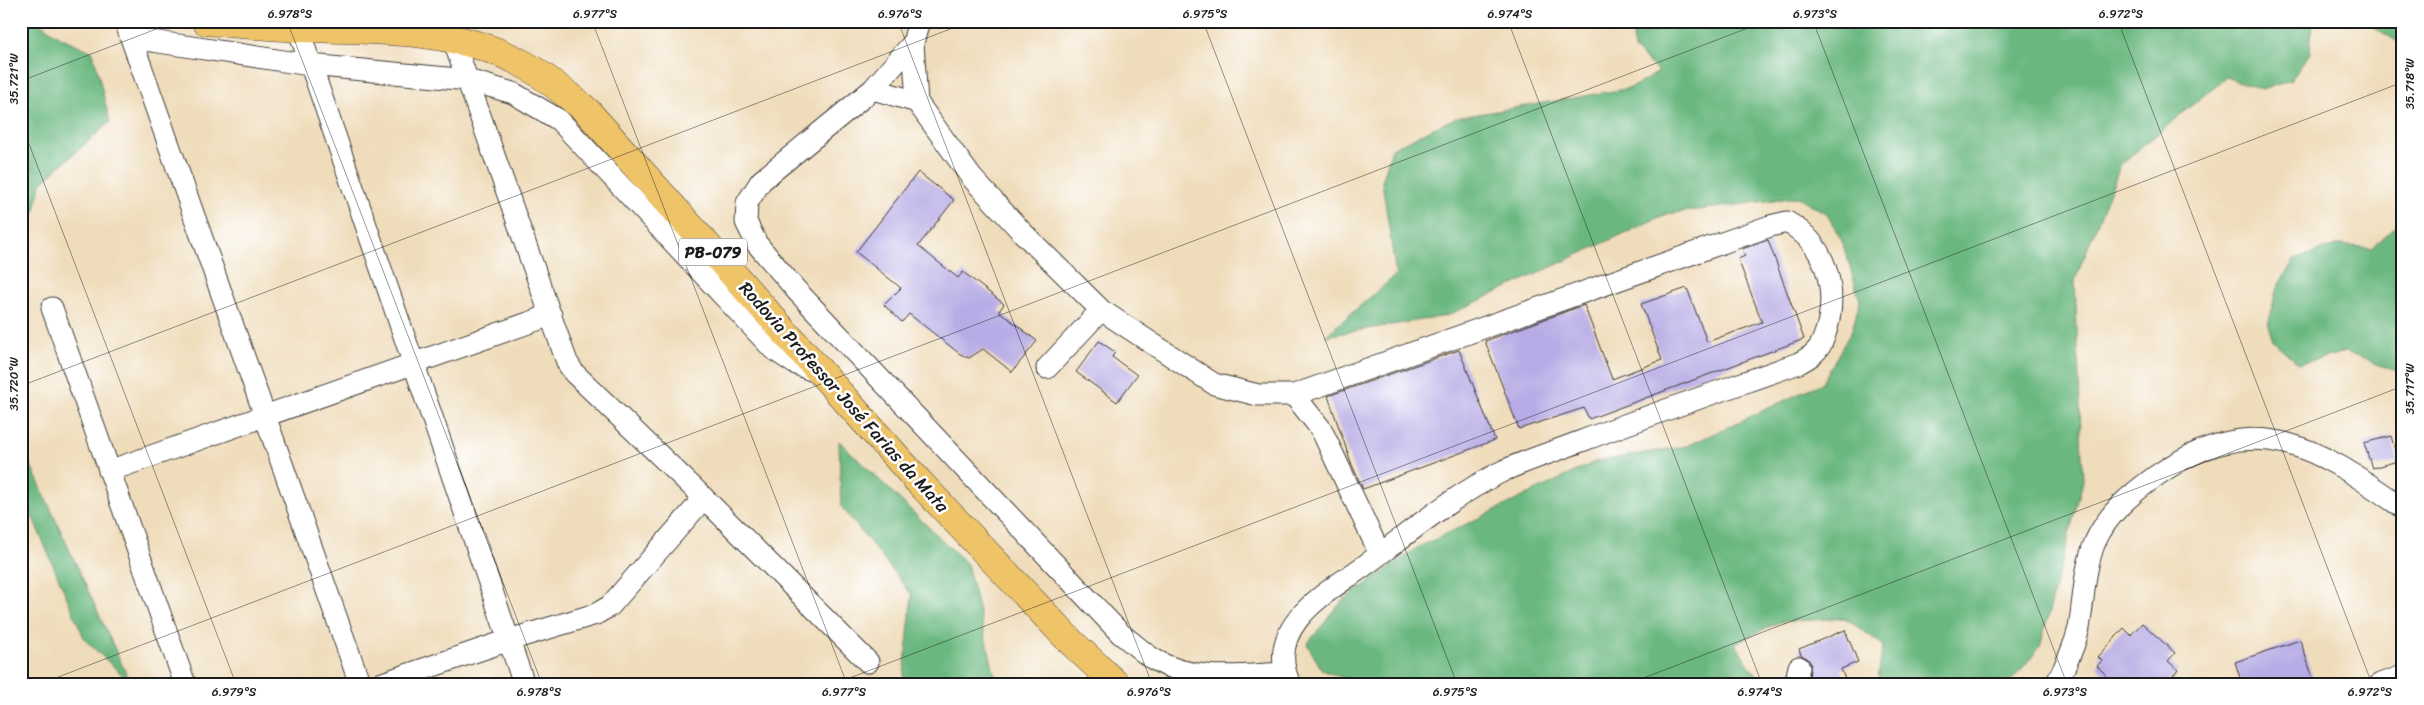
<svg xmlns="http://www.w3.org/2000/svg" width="2424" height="705" font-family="Sriracha,sans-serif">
<rect width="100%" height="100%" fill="#fff"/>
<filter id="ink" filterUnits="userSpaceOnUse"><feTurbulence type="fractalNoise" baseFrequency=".02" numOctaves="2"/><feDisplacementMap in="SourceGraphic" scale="10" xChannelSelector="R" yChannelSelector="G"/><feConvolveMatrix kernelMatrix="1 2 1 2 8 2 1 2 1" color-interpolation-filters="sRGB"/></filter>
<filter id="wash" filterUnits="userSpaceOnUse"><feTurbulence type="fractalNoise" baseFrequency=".0096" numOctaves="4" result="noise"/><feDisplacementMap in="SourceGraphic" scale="20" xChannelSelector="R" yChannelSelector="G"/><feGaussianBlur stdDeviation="1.12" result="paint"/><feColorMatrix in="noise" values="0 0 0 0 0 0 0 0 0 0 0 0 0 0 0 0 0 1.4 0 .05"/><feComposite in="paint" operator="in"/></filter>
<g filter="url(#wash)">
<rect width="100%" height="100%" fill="#efdcba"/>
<path fill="#6bb880" stroke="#446a4e" d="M21 21H37L58 36 93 52 110 122 41 183 28 242 21 245Z
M1632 21H2315L2312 23 2310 53 2291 80 2262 90 2226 77 2121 164 2075 280 2083 481 2040 647 2009 684H1877L1883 645 1845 618 1780 622 1735 643 1761 684H1384L1354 682 1322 670 1307 644 1342 601 1417 548 1597 461 1687 446 1822 383 1852 330 1860 301 1842 241 1827 214 1798 197 1666 214 1446 316 1325 336 1396 275 1382 182 1392 148 1455 118 1631 88 1659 72 1634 49Z
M2364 21H2403V45Z
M2403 219V371L2393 370 2345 352 2299 364 2273 341 2268 325 2277 287 2295 259 2340 245 2372 248Z
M839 441 967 564 997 684H903L912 595 841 506Z
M21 444 130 682 85 640 21 490Z"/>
<g id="blocks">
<path fill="#b7ace5" d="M918 172 954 200 918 246 958 278 963 272 1004 304 999 311 1037 341 1012 372 983 349 969 358 960 354 909 314 902 322 884 305 901 288 856 252Z
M1768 240 1804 339 1589 419 1584 408 1519 429 1485 341 1584 305 1612 379 1662 360 1641 304 1687 288 1707 342 1762 322 1738 259 1745 256 1742 249Z
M1099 341 1115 352 1112 357 1137 375 1117 402 1076 372Z
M1459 350 1495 440 1363 489 1352 465 1328 396Z
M2391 436 2398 461 2372 468 2364 443Z
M2142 623 2175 653 2168 661 2178 670 2166 684H2098L2106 675 2097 666 2102 661 2098 657 2124 628 2131 635Z
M1845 630 1858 662 1841 669 1847 684H1812L1809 677 1811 663 1807 658 1801 655 1799 649Z
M2300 640 2315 684H2242L2235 662Z"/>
</g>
</g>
<g filter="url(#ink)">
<use href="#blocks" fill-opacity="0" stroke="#3c3934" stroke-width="1"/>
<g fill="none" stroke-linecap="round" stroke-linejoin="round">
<g stroke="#3c3934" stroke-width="23">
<path id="minor" d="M125 21 360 684
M919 21 913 43 873 89 761 181 747 203 746 222 757 244 797 291 1121 634C1132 642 1143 653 1155 660 1195 683 1241 675 1285 673
M298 28 524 684
M132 38 310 65 468 80 513 93 559 120 773 349 794 363 821 374
M453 39 567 362 574 373 704 498 868 662
M913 43 917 102
M873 89 917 102 972 178 1022 232 1101 310
M52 308 185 684
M1047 368 1101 310 1214 384 1258 395H1294L1321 429 1380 554
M109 471 551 315
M380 684 509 640 596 614 610 606 704 498
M1290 684C1263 627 1326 593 1364 566 1409 533 1451 497 1501 472 1526 460 1553 452 1579 442 1652 414 1726 389 1799 363 1804 360 1811 357 1815 352 1822 346 1824 337 1827 328 1838 287 1825 243 1787 222L1770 226 1294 395
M1795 684 1799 667
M2056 684C2066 665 2074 648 2079 628 2084 599 2084 569 2095 542 2108 513 2131 494 2156 476 2256 406 2316 447 2403 508
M2380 684 2403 676"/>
</g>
<g stroke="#3c3934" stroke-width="29">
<path id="major" d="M206 21C237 24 267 26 298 28 372 30 458 27 525 65 547 77 566 94 586 110L919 482 1070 641 1116 684"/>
</g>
<use href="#minor" stroke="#fff" stroke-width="21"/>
<use href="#major" stroke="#efc469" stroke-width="28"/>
</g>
</g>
<path fill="none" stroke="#1c1c1c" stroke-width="1" stroke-opacity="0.45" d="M287 21 542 684M592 21 847 684M898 21 1152 684M1203 21 1457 684M1508 21 1762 684M1813 21 2067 684M2118 21 2372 684M21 81 177 21M21 123 236 684M21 386 971 21M40 684 1766 21M834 684 2403 82M1628 684 2403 386"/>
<g text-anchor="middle" stroke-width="5" stroke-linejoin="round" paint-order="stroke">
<rect fill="#fff" stroke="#606060" stroke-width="1" x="679" y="238.5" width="68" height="27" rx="4"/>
<g font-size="16" font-weight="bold" fill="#1c1c1c">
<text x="713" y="258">PB-079</text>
</g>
<g font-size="18" fill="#1c1c1c" stroke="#fff">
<text transform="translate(844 397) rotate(48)" y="6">Rodovia Professor José Farias da Mata</text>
</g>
</g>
<rect width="2424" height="705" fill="none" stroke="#fff" stroke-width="55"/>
<rect x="28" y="28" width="2368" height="650" fill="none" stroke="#1c1c1c" stroke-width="2"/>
<g font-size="12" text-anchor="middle" fill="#1c1c1c">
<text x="290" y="18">6.978°S</text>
<text x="595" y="18">6.977°S</text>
<text x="900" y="18">6.976°S</text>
<text x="1205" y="18">6.975°S</text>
<text x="1510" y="18">6.974°S</text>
<text x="1815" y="18">6.973°S</text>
<text x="2121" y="18">6.972°S</text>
<text transform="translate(14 79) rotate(-90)" y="4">35.721°W</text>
<text transform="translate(2410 84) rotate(-90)" y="4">35.718°W</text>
<text transform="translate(14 384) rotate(-90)" y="4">35.720°W</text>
<text transform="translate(2410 389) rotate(-90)" y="4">35.717°W</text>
<text x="234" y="696">6.979°S</text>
<text x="539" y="696">6.978°S</text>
<text x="844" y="696">6.977°S</text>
<text x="1149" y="696">6.976°S</text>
<text x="1455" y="696">6.975°S</text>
<text x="1760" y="696">6.974°S</text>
<text x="2065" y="696">6.973°S</text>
<text x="2370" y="696">6.972°S</text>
</g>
</svg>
